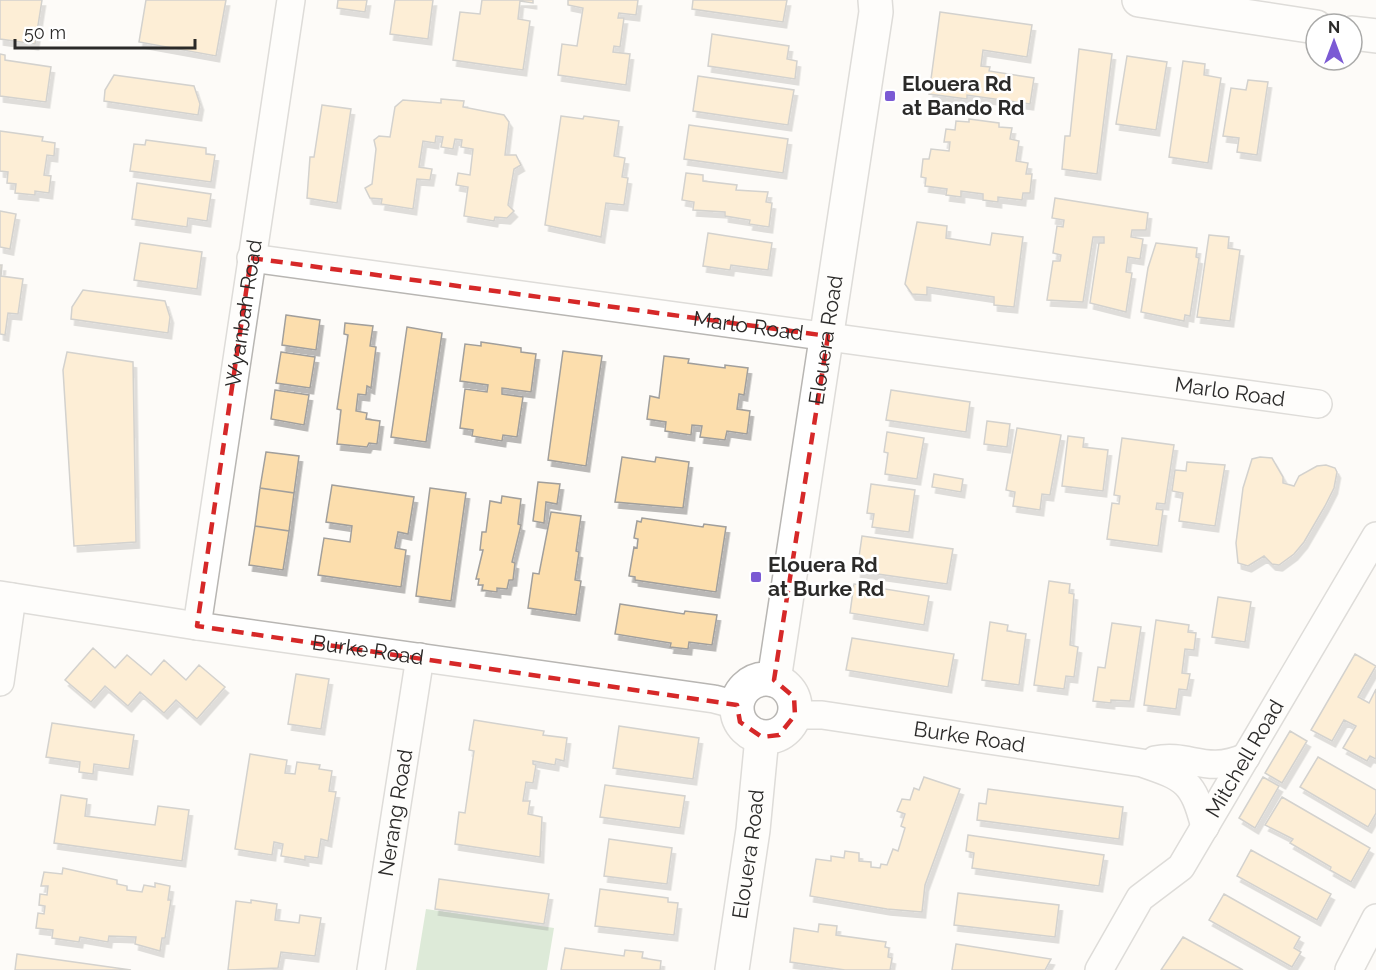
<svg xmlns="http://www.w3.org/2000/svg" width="1376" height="970" font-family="Raleway,sans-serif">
<defs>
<filter id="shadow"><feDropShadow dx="3.5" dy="6" stdDeviation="0" flood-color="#0004"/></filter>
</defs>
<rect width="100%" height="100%" fill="#fdfbf8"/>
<path fill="#b5d5b2" d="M426 909 554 928 547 970H416Z"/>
<path fill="#fcdead" stroke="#a19f9c" stroke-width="1.5" filter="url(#shadow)" d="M0 0H42L35 44 0 39Z
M146 0H226L216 56 139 42Z
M338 0H367L365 12 337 8Z
M395 0H433L428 39 390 34Z
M482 0H533V3L520 1 518 19 530 21 523 70 453 60 460 12 480 14Z
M568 0H638L636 15 619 13 618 18H624L620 47 614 46 613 52 630 54 626 85 558 75 562 44 577 46 583 8 568 5Z
M693 0H787L783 22 692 9Z
M940 12 1032 25 1027 57 983 50 981 66 990 67 989 71 1034 78 1030 104 967 95V99L929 94Z
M712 34 789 46 787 59 797 61 795 79 708 66Z
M1079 49 1112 54 1097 174 1062 169 1065 136H1070Z
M0 54 5 55V60L51 67 46 102 0 96Z
M1127 56 1167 62 1156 130 1116 124Z
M1183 61 1205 64 1204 75 1221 78 1208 163 1169 157Z
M114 75 194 86 200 104 198 115 104 101 105 90Z
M698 76 794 90 788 125 693 111Z
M1248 80 1268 82 1257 155 1237 152 1239 138 1223 136 1231 88 1246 90Z
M441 99 464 101 463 107 504 115 509 122 505 155H516L521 165 514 169 508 205 514 211 507 218 495 217 494 221 464 216 468 187 456 185 458 173 470 175 473 149 461 147 462 140 455 139 453 149 441 147 443 137 436 136 435 143 423 141 419 167 432 169 430 180 417 179 413 209 381 204 382 199 370 198 365 188 372 184 376 149 374 140 379 136 390 137 395 107 403 100 441 103Z
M322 105 351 109 337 203 307 198 310 157H314Z
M561 116 583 119 584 116 619 121 614 156 625 158 622 177 628 178 624 205 606 203 601 237 545 225Z
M969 119 999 123V127L1012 128 1010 139 1019 141 1016 161 1028 163 1026 174H1032L1030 193H1023L1022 200 998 197V202L983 200V194L961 191V197L946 195 947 189 925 186 926 178 921 177 923 159H929L931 149 949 151 950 142H944L946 129 955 130 956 121 969 122Z
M689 125 788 139 783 173 684 159Z
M0 131 43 137 42 141 55 143 54 156 47 155 44 175 51 176 49 193 35 191V195L15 193 16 184 7 183 8 172 0 171Z
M146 140 206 148V154L215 155 211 182 130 171 134 144 145 145Z
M686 173 703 175V181L737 185 736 190 768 192 766 202 772 203 769 227 749 224 750 220 725 216V212L693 210 694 202 682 200Z
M137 183 211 194 207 221 188 218 187 227 132 219Z
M1055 198 1148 213 1146 230H1132L1131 237 1143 239 1140 259 1128 257 1126 272 1132 273 1126 312 1090 303 1099 243H1104V237H1093L1083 302 1047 300 1053 261H1060L1061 255 1053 253 1057 226 1063 227 1064 220 1052 218Z
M0 211 16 214 10 249 0 247Z
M917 222 947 226 946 238 990 245 992 233 1023 237 1014 307 994 305V297L927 287V295L912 294 905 284Z
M708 233 772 243 768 270 731 265 730 270 703 266Z
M1209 235 1229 237 1228 248 1240 250 1230 321 1197 317Z
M140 243 202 252 197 289 134 280Z
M1156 243 1197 248 1196 257 1199 258 1190 316 1185 315 1184 321 1141 312 1148 268Z
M0 265H2L1 276 23 279 18 314 8 313 5 335 0 334Z
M83 290 165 301 170 317 168 333 71 319 72 307Z
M286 315 320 320 316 350 282 345Z
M345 323 373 326 370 346 376 347 371 388 367 386 366 395 358 394 356 411 367 413 366 419 380 421 377 444 369 443 367 447 337 444 341 410 337 409 348 335 344 334Z
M407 327 442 333 426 442 391 437Z
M481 342 521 348V352L536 354 531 392 502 388V394L523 397 517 437 503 435 502 441 472 436 473 430 460 428 465 389 487 392 488 385 460 381 465 344 481 346Z
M563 351 602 356 586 466 548 460Z
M67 352 133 362 136 542 74 546 63 370Z
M281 352 315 357 310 388 276 383Z
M664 356 689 359 688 363 725 368V365L748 368 744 395 739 394 737 409 750 411 747 434 727 431 725 440 700 437 702 426 692 425 691 435 665 431 666 422 647 419 650 396 659 398Z
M275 390 309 395 304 425 271 419Z
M891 390 970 402 966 432 886 420Z
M987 421 1010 424 1007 447 984 444Z
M1017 428 1061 435 1050 495 1042 494 1040 510 1013 506 1015 492 1006 490Z
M887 432 924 438 917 479 885 474 888 453 884 452Z
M1068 436 1084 438 1083 447 1108 450 1103 491 1062 486Z
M1122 438 1174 445 1165 504 1157 503 1156 509 1163 510 1158 546 1107 539 1112 503 1119 504 1120 496 1114 495Z
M266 452 299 456 294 493 260 488Z
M622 457 655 462 656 457 689 462 683 508 615 502Z
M1260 457 1272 458 1283 477V483L1294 486 1299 476 1317 466 1326 465 1335 468 1337 472 1334 488 1325 506 1304 542 1294 554 1279 565 1272 564 1264 556 1248 566 1238 563 1236 543 1243 488 1252 459Z
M1187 462 1225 465 1215 526 1179 521 1183 493 1172 491 1175 470 1186 471Z
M934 474 963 479 961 492 932 487Z
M538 482 560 484 557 504 546 502 544 523 533 521Z
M871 484 915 490 909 532 872 527 874 514 867 513Z
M332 485 414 497 408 534 398 532 395 548 406 550 401 587 318 575 324 538 350 542 352 526 326 522Z
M260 488 294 493 289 531 255 526Z
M430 488 466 493 451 601 416 596Z
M502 496 521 499 518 524 521 525 512 562 515 563 513 580H509L507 589 497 588V592L482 590 483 585H478L479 579H476L483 550H480L482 532H486L490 501 501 503Z
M551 512 581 516 576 551 579 552 575 580 581 581 576 615 528 608 533 573 539 574Z
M642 518 703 527 704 524 726 527 716 592 635 580V577L629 576 634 547 637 548 638 539 634 538 637 521 641 522Z
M255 526 289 531 283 570 249 565Z
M862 536 953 549 947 584 857 571Z
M1049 581 1070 584 1069 593 1074 594 1070 645 1078 647 1074 677 1066 676 1064 689 1034 685Z
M854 584 929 596 924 625 850 613Z
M1218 597 1251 602 1245 642 1212 637Z
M620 604 684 614 685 611 717 615 712 645 689 642 688 649 670 647 671 643 615 634Z
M1156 620 1189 625 1188 632 1196 633 1194 650 1185 649 1182 673 1190 674 1187 690 1179 689 1176 709 1144 705Z
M990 622 1008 625 1007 631 1026 634 1019 685 982 680Z
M1112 623 1141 627 1130 701 1111 700V703L1093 701 1098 667 1105 668Z
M852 638 954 654 948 687 846 670Z
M93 648 115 668 127 655 151 675 164 660 186 680 199 665 225 687 197 719 176 700 164 713 140 692 128 706 105 686 91 702 65 680Z
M1355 654 1376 666 1358 697 1369 703 1376 689V759L1370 756 1367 761 1343 748 1356 726 1344 720 1332 741 1311 730Z
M296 674 329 679 321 729 288 724Z
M474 720 544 731 543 735 567 738 564 761 556 759 555 765 533 761V764L536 765 533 783 526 782 523 801H530L528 814 542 817 540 857 455 844 459 812 465 813 474 751 469 750Z
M52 723 134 735 129 769 94 764 93 774 79 772 80 762 46 757Z
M619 726 699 738 693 779 613 768Z
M1290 731 1307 741 1282 783 1265 773Z
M250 754 287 760 285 773 295 774 297 762 320 765 319 769 332 771 329 791 336 792 328 841 321 839 318 858 305 856V860L281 856 283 844 274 842 272 855 235 849Z
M1318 757 1376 790V813L1368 827 1300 787Z
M924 777 960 789 925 885 922 912 887 909 810 896 816 859 831 861V856L844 858 845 851 859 853V861L871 862V867L880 868 881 864 887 865 893 849 898 851 905 828 901 826 905 814 897 811 902 799 910 800 914 788 919 790Z
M1263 777 1279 786 1255 828 1239 818Z
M605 785 685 796 680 828 600 817Z
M988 789 1123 807 1119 839 977 820 979 803 986 804Z
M61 795 87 799 85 816 155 825 158 806 189 810 182 861 54 843Z
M1282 797 1370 848 1351 882 1330 870 1331 867 1290 843 1293 839 1265 825Z
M968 835 1104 855 1099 886 972 868 974 853 966 851Z
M609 839 672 848 667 884 604 876Z
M1251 850 1331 894 1317 920 1237 876Z
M63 868 117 880V884L127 886V890L142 892 144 885 155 887V883L170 886 168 900H171L165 938H162L160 951 135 944 136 937 109 936 108 942 80 937 79 942 52 938 53 930 36 928 38 913 44 914 45 906 39 905 40 894 47 895 48 886H41L44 872 62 874Z
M439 879 549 894 544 924 435 909Z
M600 889 668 898V902L678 903 674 935 595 926Z
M958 893 1059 905 1055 937 954 925Z
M1224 894 1300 937 1294 948 1301 952 1292 967 1209 920Z
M251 900 277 904 275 920 299 923 300 915 321 918 315 956 281 952 278 968 228 970 236 901 251 903Z
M819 924 837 926 836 935 886 942 885 947 889 948 888 957 892 958 890 970H845L790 962 794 928 818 932Z
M1183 937 1243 970H1161Z
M956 944 1051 959 1045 970H952Z
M565 948 624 956 625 950 643 952 642 958 661 961 660 970H561Z
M17 954 131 970H15Z"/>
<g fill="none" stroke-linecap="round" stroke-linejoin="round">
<g stroke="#b8b6b3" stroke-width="30">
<g id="street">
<path id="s1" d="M251 258 1318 404"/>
<path id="s2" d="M0 595 197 626 714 699 737 705"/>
<path id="s3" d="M197 626 291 0"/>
<path d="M0 682 12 597"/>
<path id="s4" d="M795 715H822L1142 763C1186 778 1193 781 1205 827"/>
<path d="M1155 760C1190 753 1205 775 1246 757"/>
<path id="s5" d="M371 970 420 657"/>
<path id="s6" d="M1099 970 1140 898 1181 867 1376 536"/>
<path d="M1349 970 1376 918"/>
</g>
</g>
<g stroke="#b8b6b3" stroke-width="36">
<g id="secondary">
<path d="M1139 0 1316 27"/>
<path d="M1352 33 1376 36"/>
<circle cx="766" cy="708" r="29"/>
<path id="s7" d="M774 680 876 12 875 0"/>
<path id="s8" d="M732 970 753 830 762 737"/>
</g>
</g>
<use href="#street" stroke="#fff" stroke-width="27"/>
<use href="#secondary" stroke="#fff" stroke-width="33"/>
</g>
<path d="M0 0H1376V970H0ZM251 258 828 336 774 680 794 697 795 715 779 735 762 737 740 722 737 705 197 626Z" fill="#fdfbf8" fill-opacity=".55" fill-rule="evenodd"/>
<path fill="none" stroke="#d62828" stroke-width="4.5" stroke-dasharray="12 8" stroke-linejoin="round" d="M251 258 828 336 774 680 794 697 795 715 779 735 762 737 740 722 737 705 197 626Z"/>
<g fill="#7b5ad4" stroke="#fff" stroke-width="2">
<rect x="884" y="90" width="12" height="12" rx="3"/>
<rect x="750" y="571" width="12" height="12" rx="3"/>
</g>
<g text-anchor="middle" stroke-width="5" stroke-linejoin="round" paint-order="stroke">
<g font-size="21" font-weight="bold" fill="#2b2a29" stroke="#fff" text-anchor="start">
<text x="902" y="91">Elouera Rd<tspan x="902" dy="24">at Bando Rd</tspan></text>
<text x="768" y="572">Elouera Rd<tspan x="768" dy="24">at Burke Rd</tspan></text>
</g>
<g font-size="21" fill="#2b2a29" stroke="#fff">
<text dy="7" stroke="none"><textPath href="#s3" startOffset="316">Wyanbah Road</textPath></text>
<text dy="7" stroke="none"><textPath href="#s1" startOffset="502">Marlo Road</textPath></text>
<text dy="7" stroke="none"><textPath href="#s7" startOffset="344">Elouera Road</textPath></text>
<text dy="7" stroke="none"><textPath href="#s1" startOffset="988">Marlo Road</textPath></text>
<text dy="7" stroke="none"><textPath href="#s2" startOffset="372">Burke Road</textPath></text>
<text dy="7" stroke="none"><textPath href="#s4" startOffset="176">Burke Road</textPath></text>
<text dy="7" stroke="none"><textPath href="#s6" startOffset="260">Mitchell Road</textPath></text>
<text dy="7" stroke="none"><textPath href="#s5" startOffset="159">Nerang Road</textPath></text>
<text dy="7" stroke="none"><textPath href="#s8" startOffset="117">Elouera Road</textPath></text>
</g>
</g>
<g transform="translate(1334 42)"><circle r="28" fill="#ffffff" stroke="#aaaaa9" stroke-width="1.5"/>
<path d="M0-4.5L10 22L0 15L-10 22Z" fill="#7b5ad4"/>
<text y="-9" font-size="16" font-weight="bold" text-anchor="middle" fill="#2b2a29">N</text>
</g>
<path d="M15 39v9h180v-9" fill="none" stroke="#2b2a29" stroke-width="3"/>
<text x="24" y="39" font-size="18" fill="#2b2a29" stroke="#ffffff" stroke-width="4.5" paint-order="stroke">50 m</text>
</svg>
